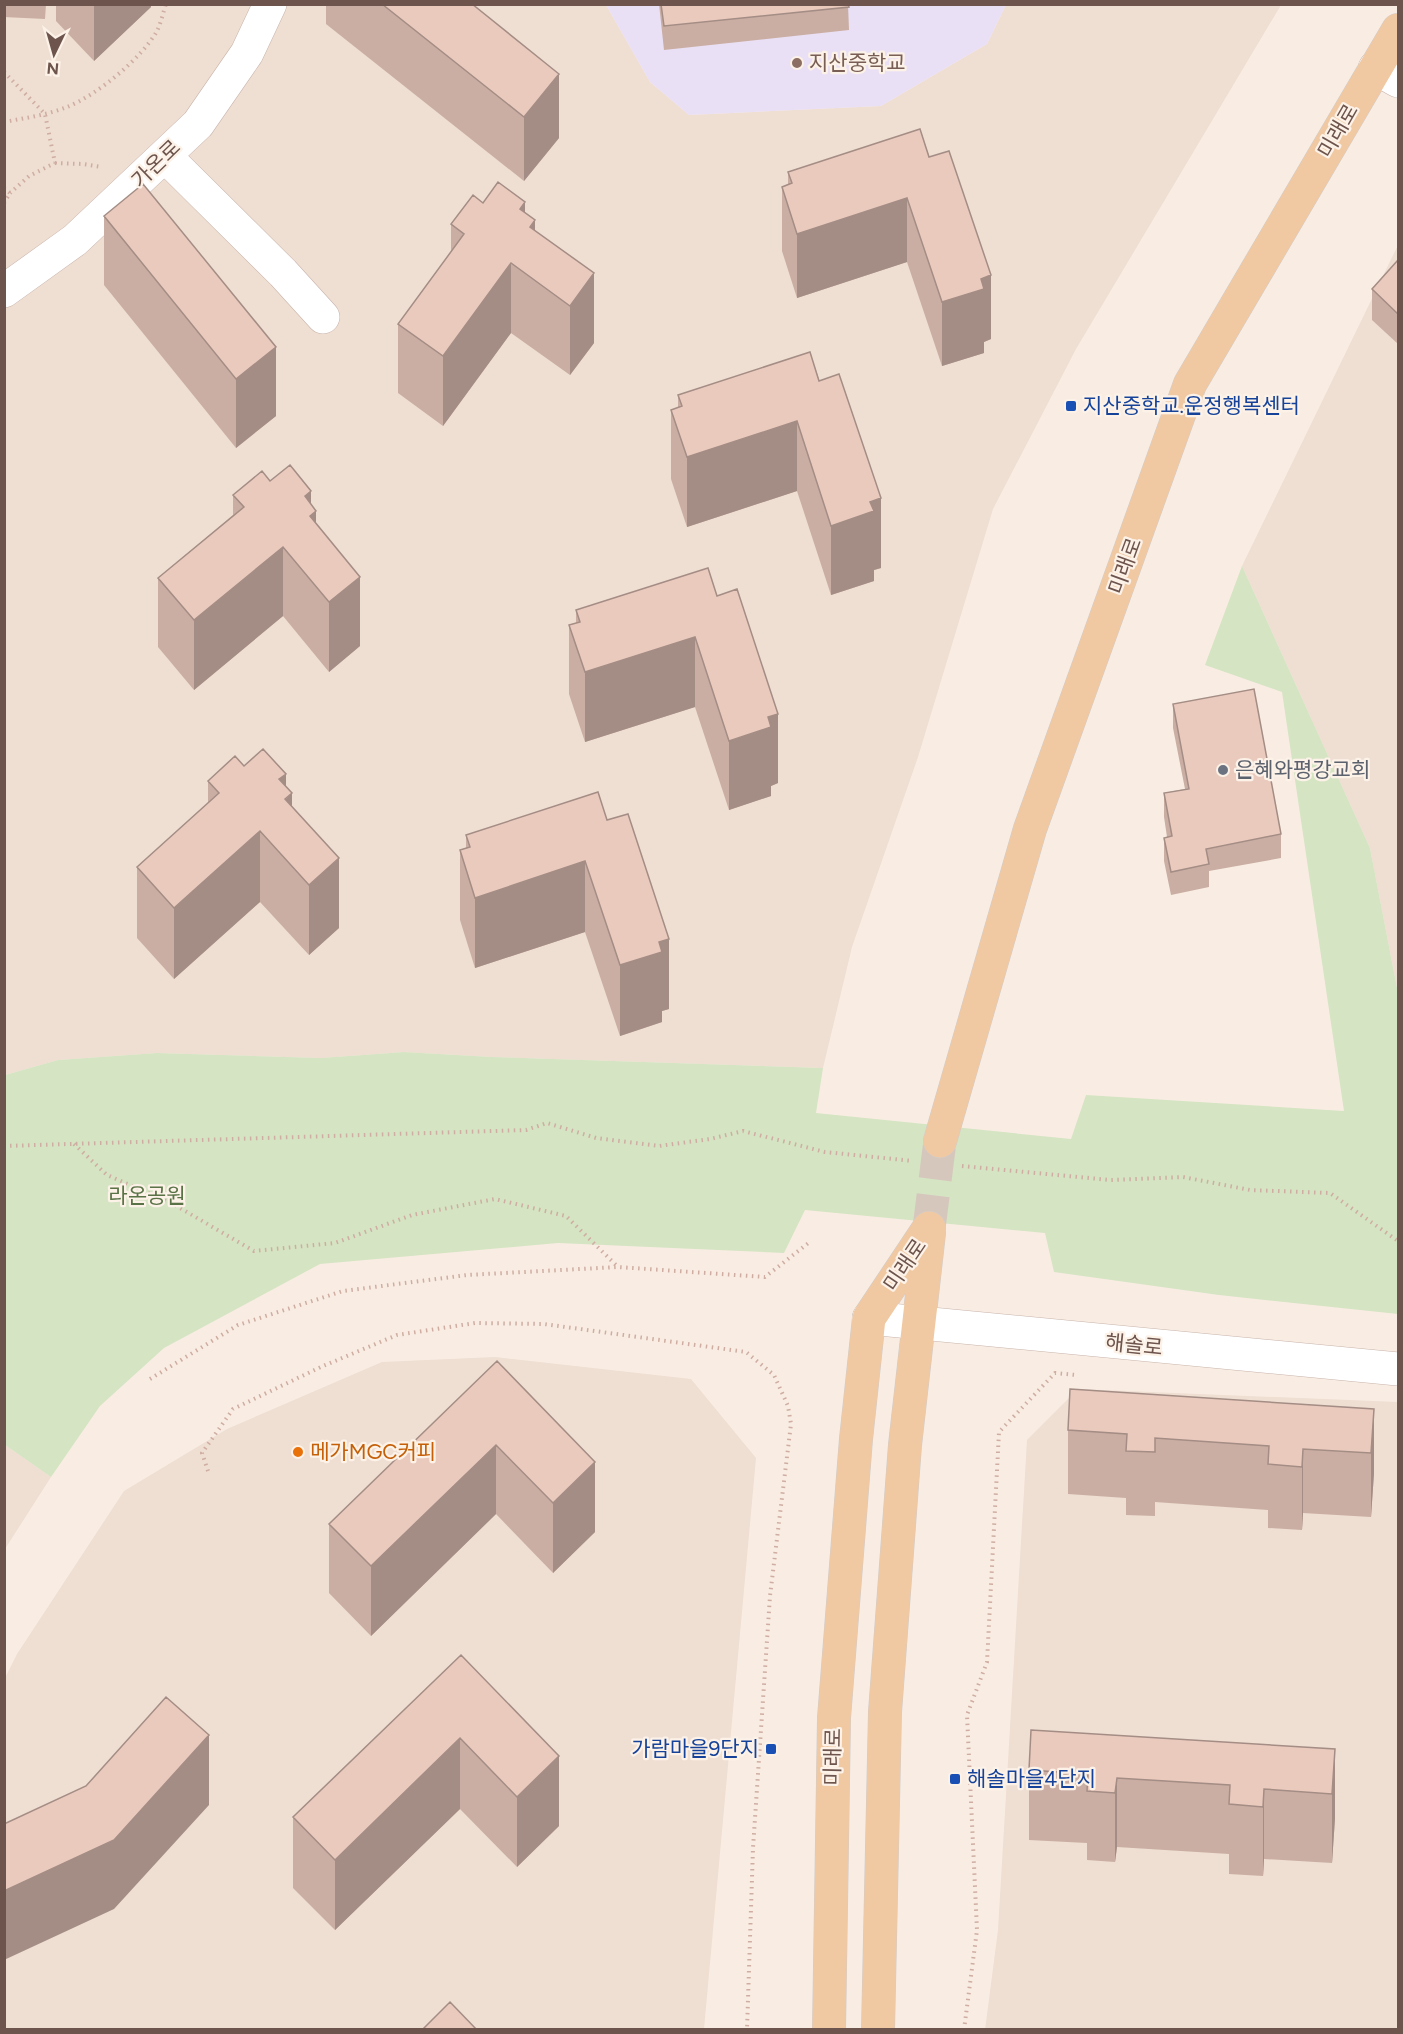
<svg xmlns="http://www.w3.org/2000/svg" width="1403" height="2034" font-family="Figtree,'Noto Sans KR',sans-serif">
<rect width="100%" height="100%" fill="#f9ede3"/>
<path fill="#efded2" d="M4 5H606L650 82 689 115 881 106 987 44 1006 5H1281L1076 349 993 509 918 757 852 947 823 1068 492 1057 404 1052 321 1058 157 1053 58 1060 5 1075Z
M1398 245V993L1370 848 1242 566Z
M495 1357 691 1379 756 1458 704 2029H5L4 1680 17 1654 124 1491 227 1429 382 1362Z
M1078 1389 1398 1402V2029L985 2030 998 1930 1027 1440Z
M5 1445 51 1477 5 1549Z"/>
<path fill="#eae0f5" d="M606 5H1006L987 44 881 106 689 115 650 82Z"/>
<path fill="#d5e4c3" d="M1242 566 1370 848 1398 993V1314L1219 1295 1054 1272 1045 1233 805 1210 784 1253 558 1243 320 1264 164 1348 100 1406 51 1477 5 1445V1075L58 1060 157 1053 321 1058 404 1052 492 1057 823 1068 816 1113 1071 1139 1086 1095 1344 1111 1282 692 1205 665Z"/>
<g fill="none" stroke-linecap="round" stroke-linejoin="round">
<path stroke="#d6c7bd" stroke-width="33" stroke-dasharray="33 16" stroke-linecap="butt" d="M929 1228 940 1141"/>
<g stroke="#c8b4ab" stroke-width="34">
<path id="minor" d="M1375 68 1398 81
M165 156 283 273 323 317
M4 291 75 240 198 124 247 53 270 4
M869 1318 1398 1369"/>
</g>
<g stroke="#d3ccc9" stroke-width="34">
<path id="major" d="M940 1141 1030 829 1190 384 1398 30
M829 2030 834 1718 856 1439 869 1318 929 1228
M878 2030 885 1712 905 1445 929 1233"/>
</g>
<path stroke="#cfada2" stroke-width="4" stroke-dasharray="1.5 4.5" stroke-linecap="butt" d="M4 72 45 114 55 163 29 176 10 193
M4 122C25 118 47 115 67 107 97 95 141 59 157 31 161 23 163 13 166 4
M55 163 83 164 102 167
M4 188 10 193 4 203
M74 1144 107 1175 173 1204 254 1251 335 1243 412 1215 495 1199 566 1216 618 1267
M4 1146 526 1130 547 1123 596 1138 659 1146 710 1139 743 1131 825 1152 913 1161
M962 1166 1110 1180 1183 1177 1250 1190 1330 1193 1398 1241
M150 1379 238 1325 343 1291 467 1275 618 1267 765 1277 811 1241
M208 1471 202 1453 233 1409 323 1366 397 1335 475 1323 544 1324 746 1352 774 1375 788 1406 791 1424 770 1596 753 1848 747 2030
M964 2030 977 1930 967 1715 987 1662 999 1432 1055 1373 1076 1375"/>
<use href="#minor" stroke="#fff" stroke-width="33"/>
<use href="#major" stroke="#f0c9a3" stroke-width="33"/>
</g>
<path fill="#caaea3" d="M4 4H46L45 19 4 17Z
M56 4H151V7L94 61 56 21Z
M326 4H472L559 138 524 181 326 24Z
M659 4H848L849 30 664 50Z
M920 129 991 339 984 342V353L942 366 907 262 797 298 782 251V187L788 184V172Z
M483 203 525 213 594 343 570 375 511 333 443 426 398 393V324L451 252V224Z
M104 216 276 416 236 448 104 285Z
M1398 260V344L1372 320V289Z
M810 352 881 568 874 570V581L831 595 797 491 687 527 671 479V410L678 408V395Z
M270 481 311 504 316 524 360 646 329 672 283 616 194 690 158 647V578L233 515V495Z
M708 568 778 783 771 786V796L729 810 695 707 585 742 569 694V625L576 623V610Z
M1173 704 1281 834V858L1209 871V887L1171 895 1164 861V838L1167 837 1164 817V793L1185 789 1173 728Z
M244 766 286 787 292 806 339 928 309 955 260 902 174 979 137 938V867L208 803V781Z
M598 792 669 1009 662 1011V1022L620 1036 585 932 475 968 460 920V850L466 848V835Z
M497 1361 595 1532 553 1573 496 1514 371 1636 329 1593V1524Z
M1374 1409V1473L1371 1517 1303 1513 1302 1530 1268 1528V1510L1155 1502V1516L1126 1515V1498L1068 1494V1430Z
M461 1655 559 1826 517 1867 460 1809 335 1930 293 1888V1817Z
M1335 1749V1818L1332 1863 1264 1859 1263 1876 1229 1874V1854L1117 1847 1115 1862 1087 1860V1843L1029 1840V1770Z"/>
<path fill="#a48d85" d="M94 4H151V7L94 61Z
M559 74V138L524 181V117Z
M907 198V262L797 298V234Z
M525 202V271L520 209Z
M535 220V280L530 227Z
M511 263V333L443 426V356Z
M594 273V343L570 375V306Z
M991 275V339L984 342V353L942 366V302L981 279Z
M276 347V416L236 448V379Z
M797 421V491L687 527V457Z
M311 491V515L316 511V580L305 496Z
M881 498V568L874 570V581L831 595V526L870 502Z
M283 547V616L194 690V620Z
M360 577V646L329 672V602Z
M695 637V707L585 742V672Z
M778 714V783L771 786V796L729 810V741L768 717Z
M286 774V799L292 793V864L279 779Z
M260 831V902L174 979V908Z
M339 858V928L309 955V885Z
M585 861V932L475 968V898Z
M669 939V1009L662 1011V1022L620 1036V965L659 942Z
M1374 1409V1473L1371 1517V1453Z
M496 1445V1514L371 1636V1566Z
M1303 1449V1513L1302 1530V1467Z
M595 1462V1532L553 1573V1503Z
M209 1735V1805L114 1909 4 1960V1891Z
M460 1738V1809L335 1930V1860Z
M1335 1749V1818L1332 1863V1794Z
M559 1756V1826L517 1867V1797Z
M1117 1778V1847L1115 1862V1793Z
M1264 1789V1859L1263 1876V1807Z"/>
<path fill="#ebcabe" stroke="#a48d85" stroke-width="1.5" d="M382 4H472L559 74 524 117Z
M661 4H848L849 7 664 26Z
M920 129 929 157 949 151 991 275 981 279 984 289 942 302 907 198 797 234 782 187 792 183 788 172Z
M498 182 525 202 520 209 535 220 530 227 594 273 570 306 511 263 443 356 398 324 464 234 451 224 473 195 483 203Z
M143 184 276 347 236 379 104 216Z
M1398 260V314L1372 289Z
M810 352 819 381 839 374 881 498 870 502 874 511 831 526 797 421 687 457 671 410 682 406 678 395Z
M290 465 311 491 305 496 316 511 310 516 360 577 329 602 283 547 194 620 158 578 244 507 233 495 262 471 270 481Z
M708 568 717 596 737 589 778 714 768 717 771 727 729 741 695 637 585 672 569 625 580 622 576 610Z
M1254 689 1281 834 1206 849 1209 864 1171 872 1164 838 1172 836 1164 793 1189 789 1173 704Z
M263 749 286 774 279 779 292 793 285 799 339 858 309 885 260 831 174 908 137 867 219 793 208 781 235 756 244 766Z
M598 792 607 820 628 814 669 939 659 942 662 952 620 965 585 861 475 898 460 850 470 847 466 835Z
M497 1361 595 1462 553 1503 496 1445 371 1566 329 1524Z
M1070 1389 1374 1409 1371 1453 1303 1449 1302 1467 1268 1464 1269 1446 1155 1438V1452L1126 1451 1127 1434 1068 1430Z
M461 1655 559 1756 517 1797 460 1738 335 1860 293 1817Z
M166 1697 209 1735 114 1840 4 1891V1824L86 1786Z
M1031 1730 1335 1749 1332 1794 1264 1789 1263 1807 1229 1804 1230 1785 1117 1778 1115 1793 1087 1791 1088 1774 1029 1770Z
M450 2002 477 2030H422Z"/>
<circle fill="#8d6e63" stroke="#fcf2e8" stroke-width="2" cx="797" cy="63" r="6"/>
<g fill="#1a4fb4" stroke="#fcf2e8" stroke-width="2">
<rect x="1065" y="400" width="12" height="12" rx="3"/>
<rect x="765" y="1743" width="12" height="12" rx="3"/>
<rect x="949" y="1773" width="12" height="12" rx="3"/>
</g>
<circle fill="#6b7280" stroke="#fcf2e8" stroke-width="2" cx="1223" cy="770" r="6"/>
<circle fill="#e8710a" stroke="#fcf2e8" stroke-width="2" cx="298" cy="1452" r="6"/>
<g text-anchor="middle" stroke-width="4.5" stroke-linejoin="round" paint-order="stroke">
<g font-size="21" fill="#785e54" stroke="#fcf2e8" text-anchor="start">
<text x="809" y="70">지산중학교</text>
</g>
<g font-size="21" fill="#6d544c" stroke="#fcf2e8">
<text transform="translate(1338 131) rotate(-60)" y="7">미래로</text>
<text transform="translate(156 164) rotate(-44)" y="7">가온로</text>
<text transform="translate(1125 566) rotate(-70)" y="7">미래로</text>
<text transform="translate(905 1265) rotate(-56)" y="7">미래로</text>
<text transform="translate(1134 1345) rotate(6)" y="7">해솔로</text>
<text transform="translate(833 1757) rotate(-89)" y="7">미래로</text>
</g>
<g font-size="21" fill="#164399" stroke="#fcf2e8" text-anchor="start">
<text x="1083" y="413">지산중학교.운정행복센터</text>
<text x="759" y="1756" text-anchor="end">가람마을9단지</text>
<text x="967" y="1786">해솔마을4단지</text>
</g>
<g font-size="21" fill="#5b616d" stroke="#fcf2e8" text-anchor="start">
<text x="1235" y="777">은혜와평강교회</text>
</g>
<g font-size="21" fill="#597246" stroke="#fcf2e8">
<text x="147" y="1203">라온공원</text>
</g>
<g font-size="21" fill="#c56008" stroke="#fcf2e8" text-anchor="start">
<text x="310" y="1459">메가MGC커피</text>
</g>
</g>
<rect width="1403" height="2034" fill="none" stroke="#6d544c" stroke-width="12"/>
<g transform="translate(54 54) rotate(185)" stroke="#fcf2e8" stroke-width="4.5" paint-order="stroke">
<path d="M0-4.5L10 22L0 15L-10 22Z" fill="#6d544c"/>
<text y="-9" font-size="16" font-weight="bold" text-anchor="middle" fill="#6d544c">N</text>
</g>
</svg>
